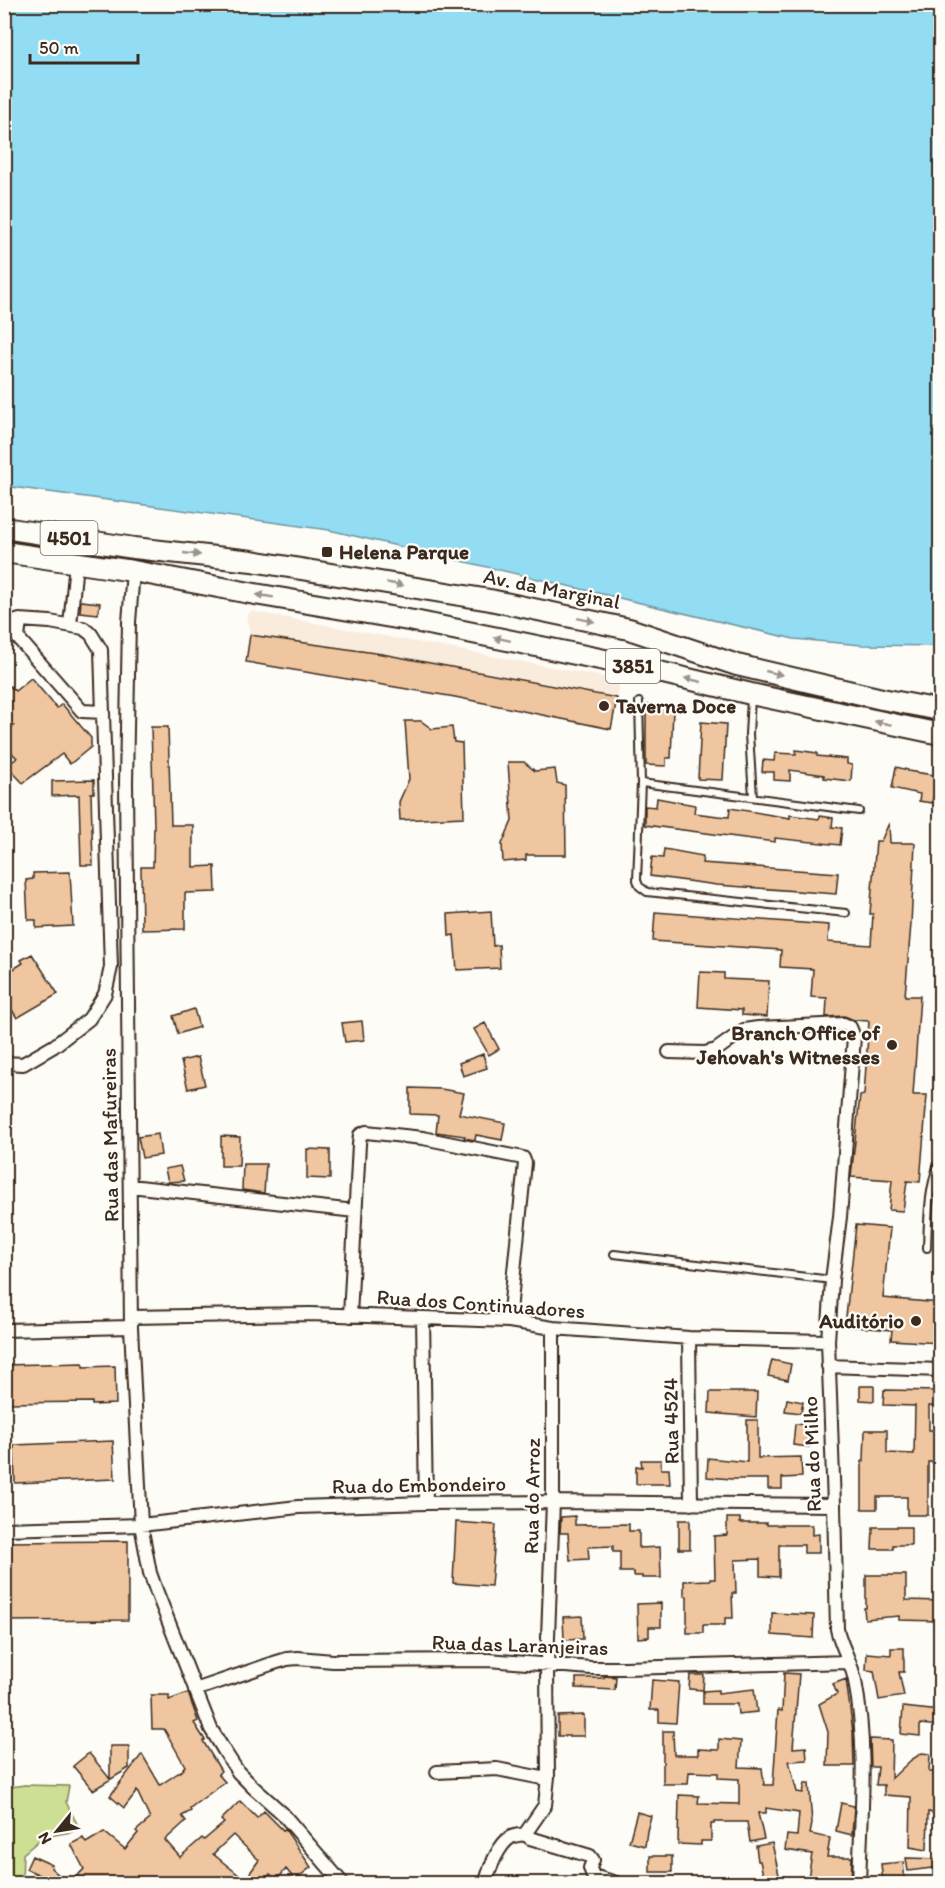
<svg xmlns="http://www.w3.org/2000/svg" width="945" height="1888" font-family="Itim,sans-serif">
<rect width="100%" height="100%" fill="#fdfcf7"/>
<filter id="ink" filterUnits="userSpaceOnUse"><feTurbulence type="fractalNoise" baseFrequency=".0167" numOctaves="2"/><feDisplacementMap in="SourceGraphic" scale="12" xChannelSelector="R" yChannelSelector="G"/><feConvolveMatrix kernelMatrix="1 2 1 2 8 2 1 2 1" color-interpolation-filters="sRGB"/></filter>
<g filter="url(#ink)">
<path fill="#f9ecdd" d="M250 611 620 680 611 729 455 697 246 662 250 635 247 618Z"/>
<path fill="#cddf93" stroke="#848458" stroke-width="1.5" d="M24 1785 69 1786 66 1802 79 1828 71 1832 43 1837 23 1854 22 1883H5V1788Z"/>
<path fill="#92ddf3" stroke="#6f959e" stroke-width="1.5" d="M5 4 940 5V646L862 645 794 639 329 530 5 486Z"/>
<path fill="#efc69f" stroke="#3b2a1e" stroke-width="1.5" fill-rule="evenodd" d="M81 601 100 603 98 614 80 612Z
M250 635 382 654 617 698 611 729 455 697 246 662Z
M31 678 57 708 62 704 91 738V747L70 764 62 754 23 783 7 766 17 758 4 745V734L14 726 4 714V691L10 686 15 691Z
M646 705H667V709H673L671 758H666V766L646 765Z
M405 721H421L432 729 452 727 454 742 462 743 464 817 400 820 399 802 409 779Z
M701 722 726 724 723 780 698 779Z
M151 727H168L171 825H193V867L215 866 216 892 185 893V929L142 930 141 867H153L154 825Z
M796 750 817 753V756L847 759V764L852 765 851 781 824 778V775L790 770V781L774 780V772H762L763 760 774 761 775 753 796 754Z
M508 762H524L535 771 555 769 557 783 565 785 566 855H526V860L503 862 502 844 512 821Z
M896 767 908 770V771L940 776V788L935 787 932 803 919 801 920 794 892 788Z
M94 780V793H91L93 865H81L79 795 52 796V781Z
M657 798 695 805 694 813 718 816 729 817 730 808 790 818V815L819 819 820 816 833 818 832 827 842 828 840 845 775 838V842L645 825V806L656 807Z
M889 823 890 843H915L911 924 905 996H920L913 1095H927L920 1182 907 1181 903 1211 889 1210 892 1180 851 1177 860 1096 864 1095 869 1021 854 1020 844 1016 826 1017 827 998 811 997 813 969 780 967 781 950 653 941 655 912 829 925 828 942 871 945 873 914H870L876 841H881Z
M664 849 703 856 702 863 838 873 836 894 717 885 650 876 652 857 663 858Z
M70 872 73 926 36 928V920H28L26 880 33 879V873Z
M491 911 493 946 499 945 500 968 457 970 454 935 449 936 448 914Z
M32 954 58 994 17 1018 4 997V975L23 963 21 960Z
M700 972 724 973V979L769 981 767 1017 742 1015V1010L698 1007Z
M194 1009 199 1027 178 1034 173 1016Z
M362 1021 364 1040 345 1042 342 1023Z
M485 1023 499 1049 489 1055 474 1029Z
M483 1054 487 1068 463 1076 459 1063Z
M198 1057 205 1085 188 1089 181 1061Z
M410 1088 441 1089 464 1093 459 1114 505 1123 502 1140 476 1135 475 1140 464 1138 465 1136 436 1132 438 1115 410 1114Z
M158 1134 161 1155 142 1158 138 1137Z
M221 1136 240 1137 239 1166H221Z
M307 1149 330 1150V1179L307 1178Z
M243 1164H266L264 1193 242 1190Z
M180 1166 184 1181 168 1182 165 1169Z
M856 1225 890 1228 883 1298 940 1303V1343L891 1340 892 1330 845 1326Z
M772 1360 791 1364 788 1380 768 1376Z
M83 1363V1367L115 1366 116 1404 92 1405V1402L4 1403V1365Z
M860 1386H874V1401L860 1400Z
M884 1390 940 1391V1406H929V1430H940V1444H939L938 1462H928V1515H907V1497H877V1509H862V1461H864L865 1430H887V1453L914 1454 915 1406 883 1405Z
M710 1392H757L756 1417 709 1413Z
M787 1399 803 1402 801 1413 785 1411Z
M747 1420H758V1458L801 1457 802 1477 782 1478V1489H768V1479H732L707 1477 708 1458 747 1462Z
M795 1424 810 1425 809 1447 793 1445Z
M113 1441 115 1479 15 1483 14 1445Z
M641 1460H661V1469H669L670 1484H636V1466L642 1467Z
M575 1516V1525L629 1524V1531H639V1548L660 1547 661 1578H642V1576H634V1572H620V1552H613V1546L588 1547 589 1559 570 1560 568 1533H560L561 1517Z
M727 1518H740V1523H767V1525H812V1535L819 1534V1553H804V1545H779V1577L760 1576V1559L735 1560 736 1593H732L733 1618H725V1625H703V1633H687V1596H684V1581L710 1580V1579H715L714 1536 727 1535Z
M679 1520H690V1549H679Z
M456 1522 496 1525 491 1586 453 1583Z
M873 1527H911V1545H893V1549H872Z
M128 1541V1620L4 1621V1542Z
M866 1575H906V1600L940 1601V1621L899 1620V1616L865 1619 864 1608H866Z
M661 1603V1627H649V1637L638 1638 637 1604Z
M772 1613 814 1615 813 1638 772 1635Z
M582 1616 583 1639 564 1640 563 1617Z
M891 1648H904V1672H899L904 1696 879 1700 874 1671 866 1670 867 1653 891 1655Z
M784 1673 799 1674 793 1748 806 1747 807 1760 789 1761 797 1792 803 1793 805 1783H809L812 1824 810 1834 830 1838 827 1857H852L851 1884H807L812 1854 785 1850 787 1835 797 1836 799 1813 766 1808V1813H758L764 1839 750 1842 747 1822H714V1824H711V1841H701V1845L678 1844 679 1795 699 1796 698 1803 739 1804V1779L718 1778V1773L689 1772 688 1784H663V1731H673L674 1755H698V1749L719 1750V1739L741 1741 739 1767 762 1768 764 1785H773L778 1710 782 1711Z
M690 1675H704L703 1690 689 1689Z
M604 1676 616 1677 615 1690 576 1688V1678H604Z
M846 1679 853 1732 854 1766H827L828 1732 819 1704 837 1694 833 1684Z
M652 1680 679 1682 676 1723 659 1722V1710H650Z
M754 1689 757 1712 738 1714 737 1704H703V1691L718 1690V1693Z
M188 1693 198 1721 194 1723 205 1740 203 1741 221 1771 218 1774 225 1782 190 1808 191 1811 182 1816 186 1821 165 1840 180 1857 202 1838 204 1840 224 1823 221 1820 240 1801 257 1818 264 1811 283 1830 285 1829 311 1867 295 1880 286 1869 277 1880 270 1874 264 1884H69L84 1869 71 1844 83 1838 86 1843 104 1832 125 1849 138 1833 136 1831 150 1819 137 1791 124 1808 110 1796 142 1754 160 1785 184 1769 183 1768 185 1766 164 1729H152L151 1695H169V1700ZM233 1835 259 1860 245 1880 213 1854Z
M903 1707 940 1711V1726L920 1724V1736L901 1734Z
M584 1715V1736H558V1716Z
M870 1739 892 1740 891 1779 911 1760 922 1753 930 1754 929 1772H938L937 1780H940V1814L928 1812 927 1850 910 1847 911 1797 884 1795V1785H876L878 1767H871Z
M110 1746H129V1768L93 1790 73 1766 89 1753 110 1779Z
M841 1803 854 1806 852 1835 836 1831Z
M637 1812 651 1816 647 1831 645 1846 629 1842Z
M772 1843 781 1884H765L760 1861H758L756 1846Z
M32 1856 52 1865 51 1868 69 1884H61L26 1869Z
M650 1856H672V1872H650Z
M906 1858 940 1859V1867L908 1871Z
M903 1862 905 1880 883 1883 881 1864Z"/>
<g fill="none" stroke-linecap="round" stroke-linejoin="round">
<g stroke="#3b2a1e" stroke-width="10">
<path id="service" d="M751 698 749 734 753 797
M639 702 641 783 637 880 639 886 647 892 846 913
M641 783 859 811
M927 1248C928 1218 928 1188 940 1159
M614 1254 832 1280"/>
</g>
<g stroke="#3b2a1e" stroke-width="16">
<path id="minor" d="M133 571 129 622 126 783 131 1327 141 1525 150 1573 156 1590 211 1729 225 1752 238 1772 254 1788 282 1813 343 1884
M20 620 18 638 82 711 103 712
M4 624 20 620 50 622 83 628 91 634 101 650 111 967 105 994 89 1019 54 1046 23 1064 4 1063
M70 625 76 563
M669 1052 705 1053 716 1050 744 1030 758 1028 844 1024 850 1027 854 1037 840 1217 832 1280 828 1341 834 1505 837 1629C841 1647 852 1663 855 1681 868 1748 861 1816 859 1884
M130 1186 355 1211
M350 1316 359 1144 360 1135 366 1132 423 1138 523 1158 525 1163 509 1321
M131 1317 310 1314 509 1321 553 1328 689 1338 828 1341
M423 1318 426 1503
M4 1330 131 1327
M689 1338 691 1504
M828 1366 940 1370
M4 1529 141 1525 298 1507 426 1503 553 1502 834 1505
M195 1690 274 1663 287 1659 298 1658 333 1661 488 1660 591 1668H625L849 1662
M437 1772 497 1769 542 1778 548 1777 547 1664 553 1502V1328
M525 1834 530 1838 590 1856 593 1860 590 1868 593 1876 619 1884
M486 1884C488 1870 499 1844 511 1837 515 1835 521 1835 525 1834L545 1805 548 1777"/>
</g>
<g stroke="#3b2a1e" stroke-width="24">
<path id="primary" d="M4 528 134 548 252 561 490 600 629 629 737 665 882 699 940 710
M4 552 133 571 255 594 414 621 634 666 751 694 940 734"/>
</g>
<use href="#service" stroke="#fdfcf7" stroke-width="6"/>
<use href="#minor" stroke="#fdfcf7" stroke-width="12"/>
<use href="#primary" stroke="#fdfcf7" stroke-width="20"/>
</g>
<defs><path id="oneway-solid" d="M-6-.8H1V-3.2L6.5 0L1 3.2V.8H-6Z" transform="scale(1.5)"/></defs>
<g fill="#9c938a">
<use href="#oneway-solid" transform="translate(192 554) rotate(6)"/>
<use href="#oneway-solid" transform="translate(395 584) rotate(10)"/>
<use href="#oneway-solid" transform="translate(265 596) rotate(-171)"/>
<use href="#oneway-solid" transform="translate(586 620) rotate(12)"/>
<use href="#oneway-solid" transform="translate(502 639) rotate(-168)"/>
<use href="#oneway-solid" transform="translate(774 673) rotate(13)"/>
<use href="#oneway-solid" transform="translate(693 680) rotate(-167)"/>
<use href="#oneway-solid" transform="translate(883 723) rotate(-168)"/>
</g>
</g>
<g fill="#3b2a1e" stroke="#fdfcf7" stroke-width="2">
<rect x="321" y="546" width="12" height="12" rx="3"/>
<circle cx="604" cy="706" r="6"/>
<circle cx="892" cy="1045" r="6"/>
<circle cx="916" cy="1321" r="6"/>
</g>
<g text-anchor="middle" stroke-width="4.5" stroke-linejoin="round" paint-order="stroke">
<g fill="#fdfcf7" stroke="#75695f" stroke-width="1.5">
<rect x="40.5" y="521" width="57" height="34" rx="4.5"/>
<rect x="606" y="649" width="54" height="34" rx="4.5"/>
</g>
<g font-size="20" font-weight="bold" fill="#3b2a1e">
<text x="69" y="545">4501</text>
<text x="633" y="673">3851</text>
</g>
<g font-size="21" font-weight="bold" fill="#3b2a1e" stroke="#fdfcf7" text-anchor="start">
<text x="339" y="559">Helena Parque</text>
<text x="616" y="713">Taverna Doce</text>
<text x="880" y="1040" text-anchor="end">Branch Office of<tspan x="880" dy="24">Jehovah's Witnesses</tspan></text>
<text x="904" y="1328" text-anchor="end">Auditório</text>
</g>
<g font-size="21" fill="#3b2a1e" stroke="#fdfcf7">
<text transform="translate(552 589) rotate(11)" y="7">Av. da Marginal</text>
<text transform="translate(110 1135) rotate(-91)" y="7">Rua das Mafureiras</text>
<text transform="translate(481 1304) rotate(4)" y="7">Rua dos Continuadores</text>
<text transform="translate(671 1421) rotate(-91)" y="7">Rua 4524</text>
<text transform="translate(812 1454) rotate(-92)" y="7">Rua do Milho</text>
<text transform="translate(419 1485) rotate(-1)" y="7">Rua do Embondeiro</text>
<text transform="translate(532 1496) rotate(-89)" y="7">Rua do Arroz</text>
<text transform="translate(520 1645) rotate(2)" y="7">Rua das Laranjeiras</text>
</g>
</g>
<rect width="945" height="1888" fill="none" stroke="#fdfcf7" stroke-width="24"/>
<rect x="12" y="12" width="921" height="1864" fill="none" stroke="#3b2a1e" stroke-width="2" filter="url(#ink)"/>
<g transform="translate(57 1831) rotate(240)" stroke="#fdfcf7" stroke-width="4.5" paint-order="stroke">
<path d="M0-4.5L10 22L0 15L-10 22Z" fill="#3b2a1e"/>
<text y="-9" font-size="16" font-weight="bold" text-anchor="middle" fill="#3b2a1e">N</text>
</g>
<path d="M30 54v9h108v-9" fill="none" stroke="#3b2a1e" stroke-width="3"/>
<text x="39" y="54" font-size="18" fill="#3b2a1e" stroke="#fdfcf7" stroke-width="4.5" paint-order="stroke">50 m</text>
</svg>
